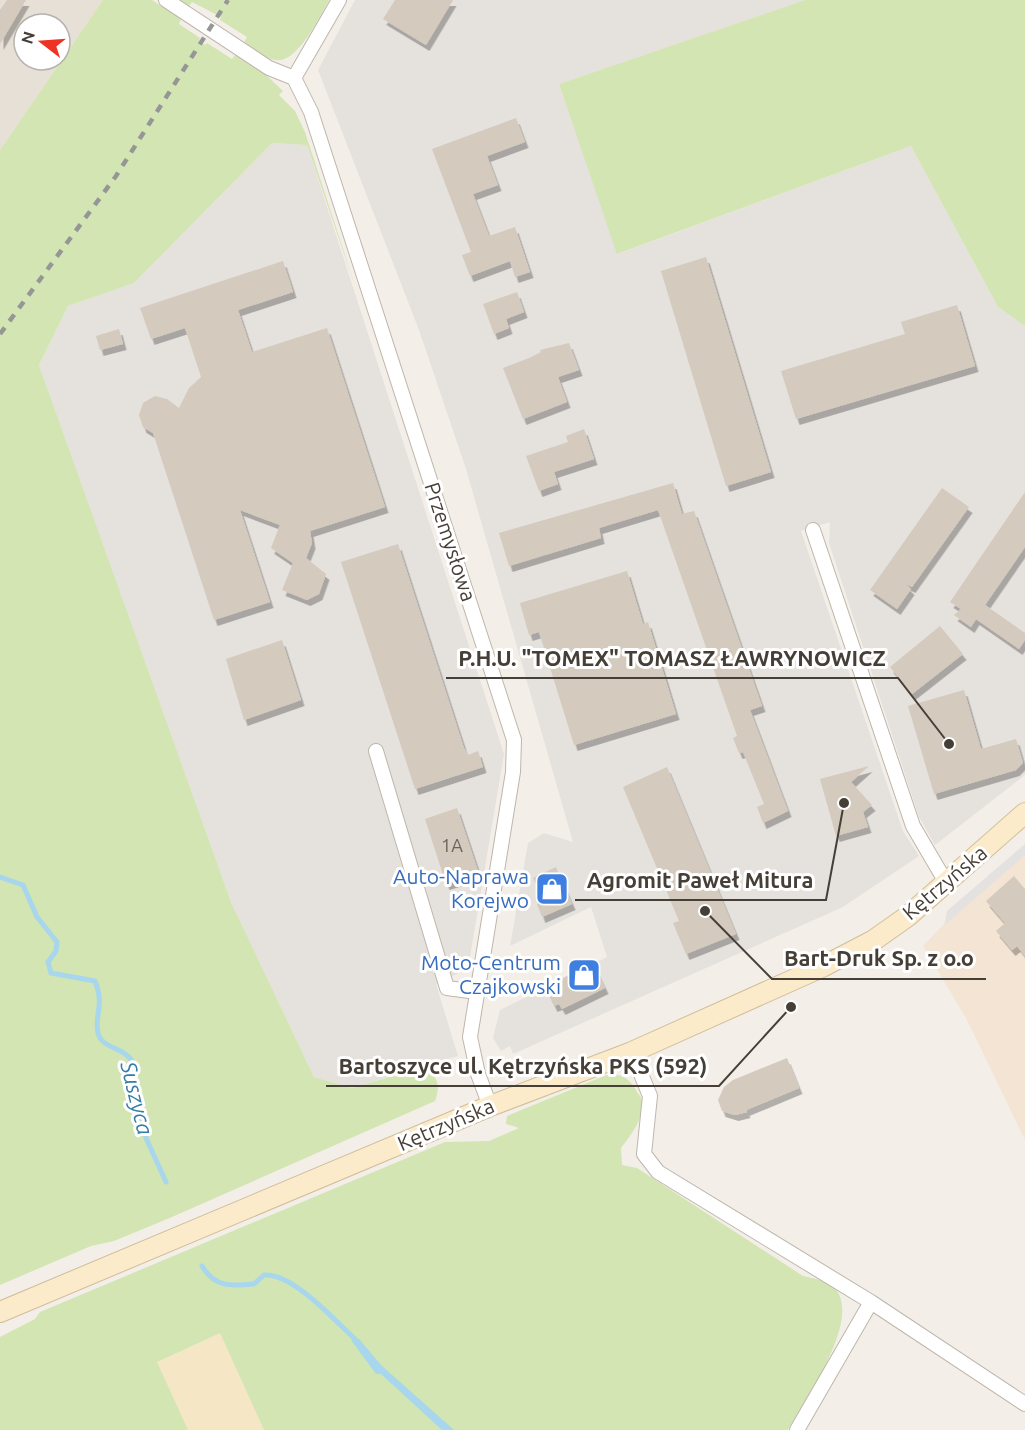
<svg xmlns="http://www.w3.org/2000/svg" width="1025" height="1430" font-family="Ubuntu,sans-serif">
<defs>
<filter id="shadow"><feDropShadow dx="3.5" dy="6" stdDeviation="0" flood-color="#0004"/></filter>
</defs>
<rect width="100%" height="100%" fill="#f3efe8"/>
<path fill="#e7e0d6" fill-rule="evenodd" d="M0 0H103L0 150ZM24 24H60V60H24Z"/>
<path fill="#f4e4d4" d="M1025 844V1140L967 1020 923 946 944 924 947 911Z"/>
<path fill="#e5e1dd" d="M355 0H805L559 84 618 254 911 146 998 307 1025 326V775L935 845 919 817 829 543 830 522 801 531 903 831 919 856 843 907 513 1054 510 1046 501 1051 493 1038 500 1010 607 957 591 907 510 946 528 843 544 833 573 842 466 469 419 330 318 70Z
M272 143 307 145 504 754 468 969 436 984 458 1056 352 1088 314 1077 231 902 39 365 68 306 134 283Z"/>
<path fill="#d2e5b3" d="M103 0H152L181 19 179 24 200 38 199 41 205 45 207 43 232 59 235 55 264 73 283 91 279 95 295 111 305 132 358 295 307 145 272 143 134 283 68 306 39 365 231 902 314 1077 352 1088 427 1066C437 1078 441 1085 435 1101L172 1217 114 1241 91 1246 0 1285V150Z
M180 0H329C320 16 297 64 276 60 265 59 253 48 244 42L247 37 220 20 221 17 192 2 189 6Z
M805 0H1025V326L998 307 911 146 617 254 559 84Z
M609 1074C622 1074 629 1078 636 1090 638 1095 641 1095 642 1101 645 1118 630 1136 621 1148L622 1165 637 1168 803 1276C811 1278 823 1280 830 1284 869 1311 804 1401 788 1430H0V1337L35 1319 40 1312 445 1142 489 1141 519 1128 506 1124 507 1116Z"/>
<path fill="#f5e7c6" d="M220 1333 264 1430H188L157 1362Z"/>
<path fill="#e4e2e0" d="M1025 844V855L945 925 947 911Z"/>
<path fill="#a8d6ec" d="M359 1339 382 1366 454 1430H442L381 1374H376L351 1340Z"/>
<g fill="none" stroke-linecap="round" stroke-linejoin="round">
<path stroke="#a8d6ec" stroke-width="5" d="M0 877 23 885 37 917 57 942 56 951 48 962 51 973 95 981C105 1005 94 1015 98 1033 102 1049 124 1047 133 1062L146 1138 166 1182
M202 1266C215 1288 232 1286 254 1284L264 1275C294 1273 337 1323 359 1343"/>
</g>
<path fill="#d4cabe" filter="url(#shadow)" d="M7 0H26L0 44V10Z
M395 0H453L426 45 383 19Z
M516 118 525 142 487 156 498 185 473 194 489 236 515 227 530 272 515 277 510 261 470 276 462 255 471 252 432 149Z
M706 257 771 472 726 486 661 271Z
M283 261 293 292 238 310 252 352 327 328 385 507 310 531 312 543 306 558 326 574 319 594 307 600 282 590 293 563 271 548 280 525 240 510 270 602 214 620 153 433 143 427 139 415 143 403 155 396 167 399 179 408 189 388 201 377 185 328 151 339 140 308Z
M517 292 524 312 506 319 509 328 494 334 483 304Z
M957 305 975 366 796 419 781 371 905 334 901 322Z
M119 329 123 344 100 350 96 336Z
M569 343 579 370 558 377 567 402 523 419 503 368 529 358 541 352 540 350Z
M584 429 594 459 554 472 558 484 539 491 526 456 568 442 566 436Z
M673 483 682 514 694 511 762 706 750 710 788 811 763 823 757 807 764 804 743 752 739 753 733 738 737 736 658 510 599 528 601 538 509 566 499 533Z
M942 488 969 507 912 587 906 584 911 589 897 609 870 590Z
M1025 492V547L985 605 1025 633V640L1019 649 976 619 971 627 954 615 961 609 950 602Z
M398 544 464 748 468 755 478 751 483 767 415 789 341 562Z
M627 571 643 624 648 622 676 714 574 745 539 632 529 635 520 603Z
M940 626 963 654 912 694 890 667Z
M282 640 301 700 244 720 226 659Z
M964 690 981 749 1016 739 1023 763 1016 770 934 794 908 706Z
M869 766 851 782 872 805 863 812 868 827 836 836 820 779Z
M667 767 736 934 686 954 673 923 679 921 623 787Z
M457 808 479 874 446 884 425 819Z
M556 867 572 904 542 917 537 904 544 901 533 878Z
M1014 876 1025 889V956L1017 946 1012 950 996 931 1005 923 986 901Z
M593 963 605 988 562 1009 559 1004 554 1006 545 987Z
M787 1058 799 1088 746 1110 747 1112 735 1115 722 1111 718 1100 724 1087 733 1080Z"/>
<g fill="none" stroke-linecap="round" stroke-linejoin="round">
<g stroke="#beb6ab" stroke-width="16">
<path id="street" d="M166 0 269 68 294 78
M294 78 311 112 514 740 513 772 470 1037 478 1074 490 1106
M294 78 339 0
M813 530 913 826 947 884
M376 751 447 988 477 992
M632 1052 650 1096 644 1154 658 1172 871 1302 1025 1404
M797 1430 871 1302"/>
</g>
<g stroke="#d0be9a" stroke-width="22">
<path id="secondary" d="M0 1312 490 1106 632 1052 824 966 874 940 908 916 1025 813"/>
</g>
<use href="#street" stroke="#fff" stroke-width="14"/>
<use href="#secondary" stroke="#fbebca" stroke-width="20"/>
<path stroke="#969696" stroke-width="4.5" stroke-dasharray="8 8" stroke-linecap="butt" d="M0 334 116 176 228 0"/>
</g>
<defs>
<g id="shop-square" transform="scale(1.725)"><rect x="-9" y="-9" width="18" height="18" rx="4" fill="#3f7fe0" stroke="#fff"/><path d="M-5-2.5h2.3a2.7 3.5 0 0 1 5.4 0H5L5.5 6h-11ZM-1.5-2.5h3a1.5 2.3 0 0 0-3 0Z" fill="#fff"/></g>
</defs>
<g fill-rule="evenodd">
<use href="#shop-square" x="552" y="889"/>
<use href="#shop-square" x="584" y="975"/>
</g>
<g text-anchor="middle" stroke-width="6" stroke-linejoin="round" paint-order="stroke">
<g font-size="18" fill="#6a6259">
<text x="452" y="852">1A</text>
</g>
<g font-size="21" fill="#463f37" stroke="#fff">
<text transform="translate(450 542) rotate(72)" y="7">Przemysłowa</text>
<text transform="translate(945 883) rotate(-40)" y="7">Kętrzyńska</text>
<text transform="translate(446 1125) rotate(-23)" y="7">Kętrzyńska</text>
</g>
<g font-size="21" fill="#366cbe" stroke="#fff" text-anchor="end">
<text x="529" y="884">Auto-Naprawa<tspan x="529" dy="24">Korejwo</tspan></text>
<text x="561" y="970">Moto-Centrum<tspan x="561" dy="24">Czajkowski</tspan></text>
</g>
<g font-size="22" font-style="italic" fill="#347da4" stroke="#fff">
<text transform="translate(137 1098) rotate(76)" y="8">Suszyca</text>
</g>
</g>
<path fill="none" stroke="#463f37" stroke-width="2" d="M949 744L898 678H446M844 803L826 900H575M705 911L772 979H986M791 1007L719 1086H326"/>
<g fill="#463f37" stroke="#fff" stroke-width="2">
<circle cx="949" cy="744" r="6"/>
<circle cx="844" cy="803" r="6"/>
<circle cx="705" cy="911" r="6"/>
<circle cx="791" cy="1007" r="6"/>
</g>
<g font-size="22" text-anchor="middle" font-weight="bold" fill="#463f37" stroke="#fff" stroke-width="6" stroke-linejoin="round" paint-order="stroke">
<text x="672" y="666">P.H.U. "TOMEX" TOMASZ ŁAWRYNOWICZ</text>
<text x="700" y="888">Agromit Paweł Mitura</text>
<text x="879" y="966">Bart-Druk Sp. z o.o</text>
<text x="523" y="1074">Bartoszyce ul. Kętrzyńska PKS (592)</text>
</g>
<g transform="translate(42 42) rotate(287)"><circle r="28" fill="#ffffff" stroke="#b5b2af" stroke-width="1.5"/>
<path d="M0-4.5L10 22L0 15L-10 22Z" fill="#ee3324"/>
<text y="-9" font-size="16" font-weight="bold" text-anchor="middle" fill="#463f37">N</text>
</g>
</svg>
